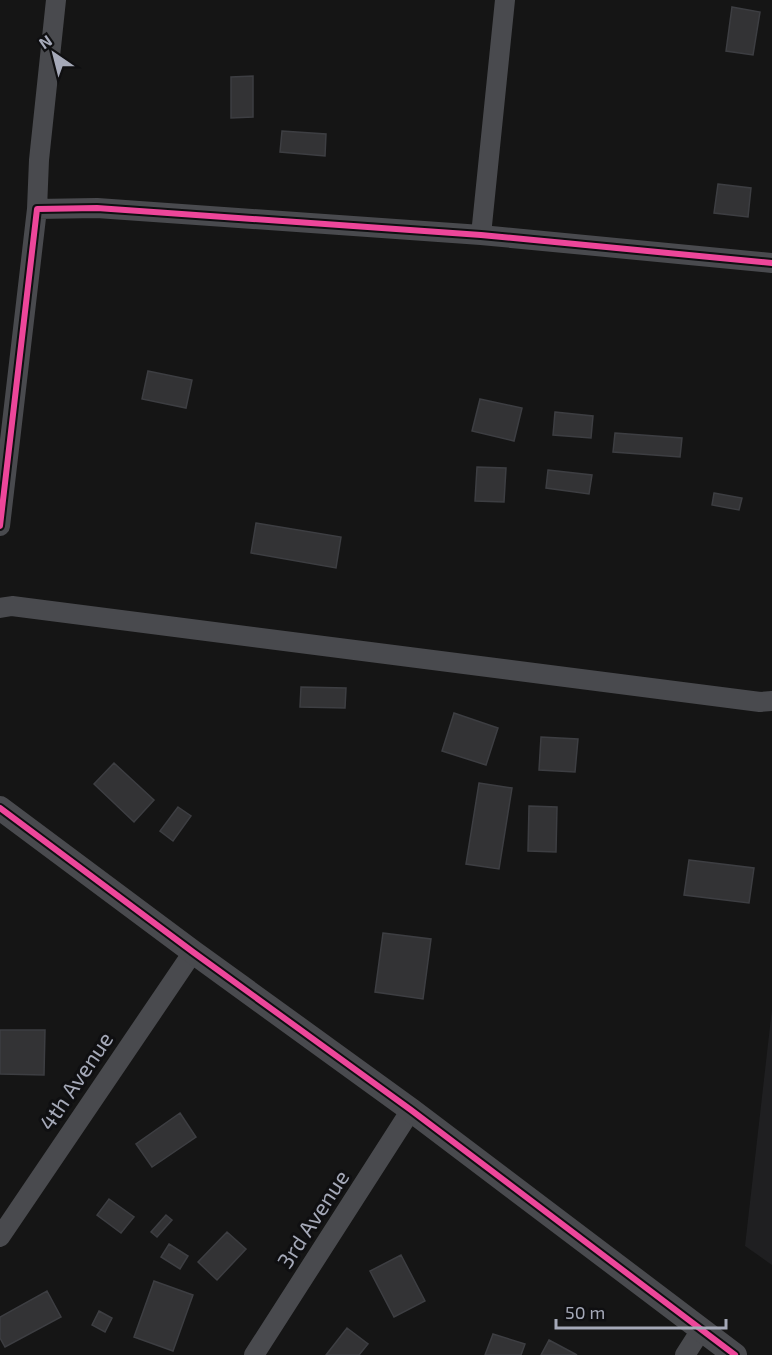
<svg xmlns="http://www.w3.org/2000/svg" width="772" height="1355" font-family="'Exo 2',sans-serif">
<rect width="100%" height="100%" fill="#151515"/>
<path fill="#1f1f21" d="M772 1009V1265L745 1246Z"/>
<path fill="#333335" stroke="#3d3e42" stroke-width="1.5" d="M732 7 760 12 753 55 726 51Z
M253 76V117L231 118V77Z
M282 131 326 134 325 156 280 152Z
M718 184 751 188 748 217 714 213Z
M148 371 192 380 186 408 142 399Z
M480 399 522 408 514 441 472 431Z
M555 412 593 416 591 438 553 435Z
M615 433 682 438 680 457 613 452Z
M477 467 506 468 504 502 475 501Z
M548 470 592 475 589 494 546 488Z
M714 493 742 498 739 510 712 505Z
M256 523 341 537 336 568 251 553Z
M301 687 346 688 345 708 300 707Z
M454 713 498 728 486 765 442 751Z
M541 737 578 739 575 772 539 770Z
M114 763 154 800 134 822 94 784Z
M479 783 512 788 499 869 466 864Z
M529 806 557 807 556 852 528 851Z
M178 807 191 816 173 841 160 831Z
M689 860 754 868 749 903 684 895Z
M383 933 431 939 423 999 375 992Z
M0 1030H45L44 1075 0 1074Z
M180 1113 196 1137 152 1167 136 1144Z
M109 1199 134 1217 121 1233 97 1215Z
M166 1215 172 1220 157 1237 151 1232Z
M227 1232 246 1249 217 1280 198 1262Z
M169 1244 188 1256 180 1269 161 1257Z
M401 1255 425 1301 394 1317 370 1271Z
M154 1281 193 1295 173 1351 134 1337Z
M47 1291 61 1317 5 1347 0 1338V1317Z
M99 1311 112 1318 105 1332 92 1325Z
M347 1328 368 1344 359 1355H326Z
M493 1334 525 1344 521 1355H485Z
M549 1340 577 1355H541Z"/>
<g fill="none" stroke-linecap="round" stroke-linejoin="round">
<path stroke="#494a4e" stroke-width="20" d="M37 209 39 160 56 0
M481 235 505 0
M0 526 37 209 97 208 481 235 772 263
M0 608 12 606 760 702 772 701
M0 1237 193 952
M254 1355 411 1110
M685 1355 701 1330"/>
<path stroke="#494a4e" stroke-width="24" d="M0 808 193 952 411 1110 735 1355"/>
<g stroke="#0f0f11" stroke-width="10">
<path id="cycleway" d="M0 526 37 209 97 208 481 235 772 263
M0 808 193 952 411 1110 735 1355"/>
</g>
<use href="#cycleway" stroke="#ed469a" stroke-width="6"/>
</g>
<g text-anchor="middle" stroke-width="6" stroke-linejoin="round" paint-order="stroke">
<g font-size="22" fill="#a5a9b8" stroke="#0f0f11">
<text transform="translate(76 1081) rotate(-56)" y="8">4th Avenue</text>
<text transform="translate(313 1219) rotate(-57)" y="8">3rd Avenue</text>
</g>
</g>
<g transform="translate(54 54) rotate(325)" stroke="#0f0f11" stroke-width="4.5" paint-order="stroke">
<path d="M0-4.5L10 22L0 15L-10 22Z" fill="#a5a9b8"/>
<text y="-9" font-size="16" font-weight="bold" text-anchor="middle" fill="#a5a9b8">N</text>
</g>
<path d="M556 1319v9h170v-9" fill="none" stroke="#a5a9b8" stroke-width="3"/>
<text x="565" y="1319" font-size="18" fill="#a5a9b8" stroke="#0f0f11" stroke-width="4.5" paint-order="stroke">50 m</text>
</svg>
